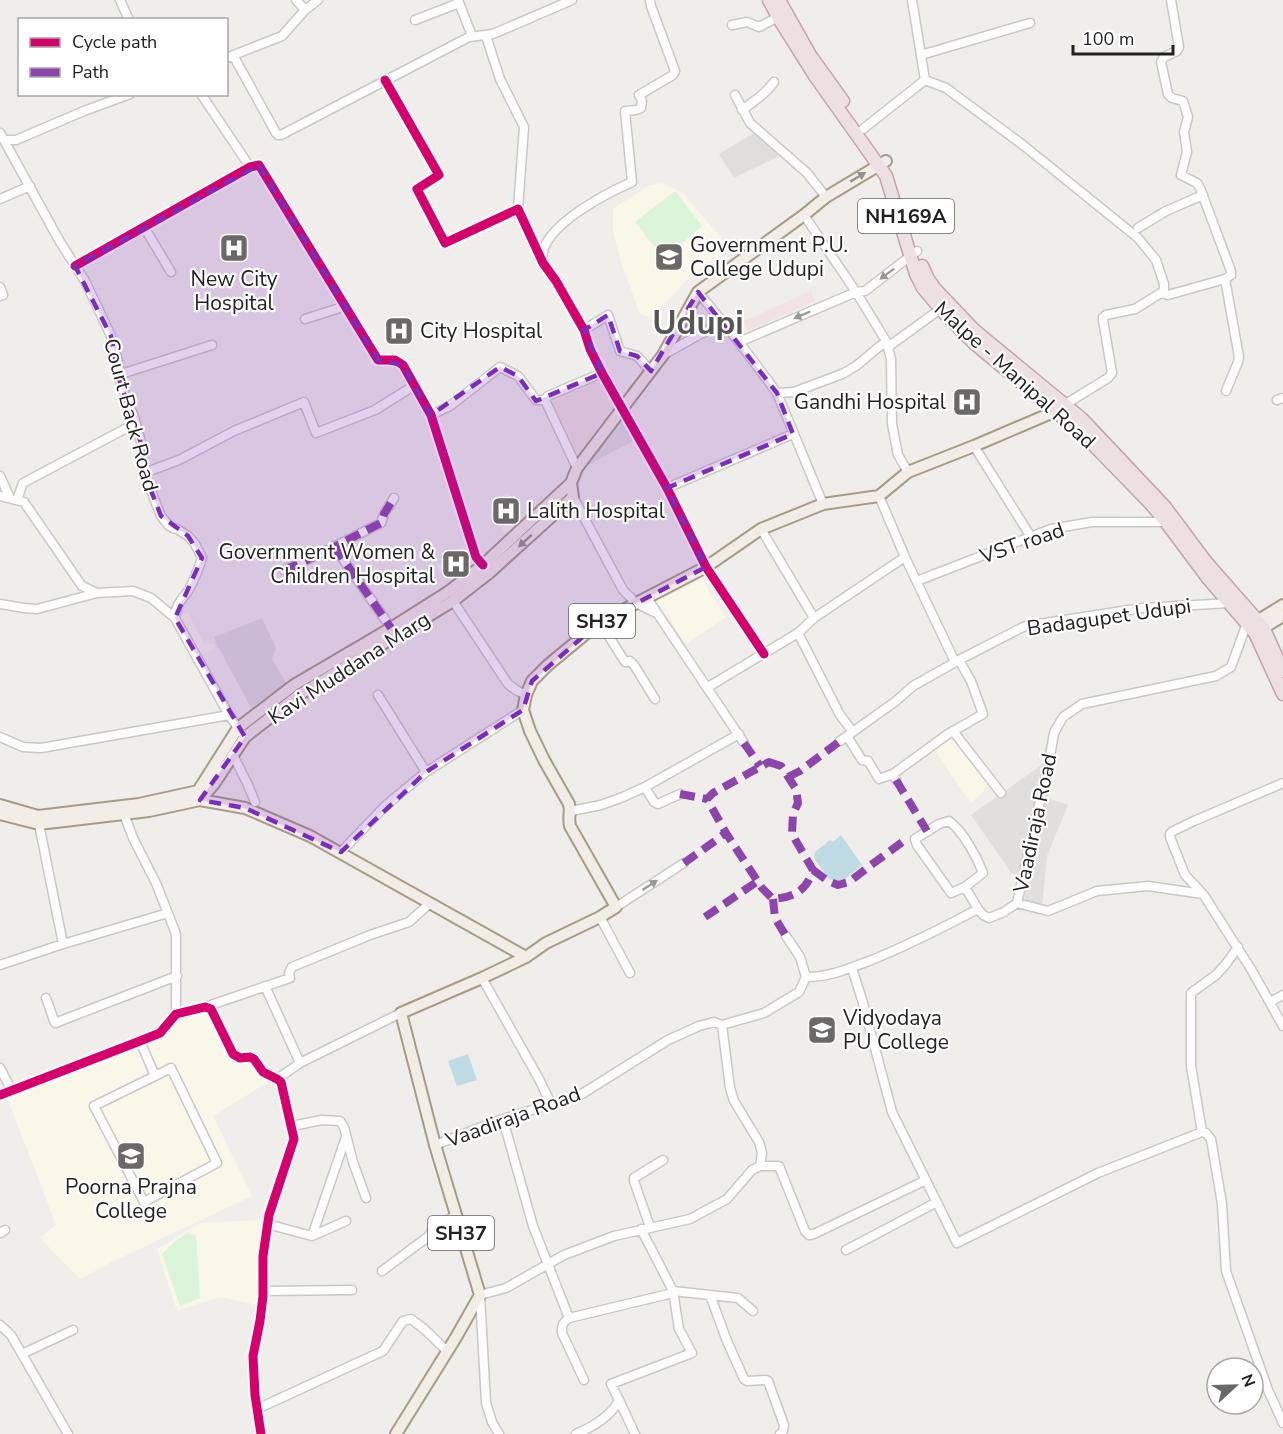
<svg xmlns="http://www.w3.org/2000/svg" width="1283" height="1434" font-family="'Nunito Sans',sans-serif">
<rect width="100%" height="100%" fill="#f0eeeb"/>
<path fill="#dfdedc" d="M754 133 779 156 734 178 719 154Z"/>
<path fill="#f1e3e1" d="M811 291 815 301 748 331 744 321Z
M600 380 615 406 576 456 552 402Z"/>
<path fill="#f8f7e8" d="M662 183 683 193 730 248 686 281 655 314 650 317 640 314 622 265 613 232V209L648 186Z
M508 493 523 519 505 534 490 502Z
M464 546 472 558 465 562 467 565 446 580 436 565 442 562 445 565 461 554 458 550Z
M702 579 726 617 686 644 657 601Z
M188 613 204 644H214L215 649 201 655 180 617Z
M951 736 990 785 971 803 933 748Z
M203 1011 210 1013 234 1058 254 1064 268 1082 213 1116 252 1196 112 1262 80 1279 40 1238 56 1225 7 1097 144 1043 170 1027Z
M261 1220 269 1226 265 1307 220 1297 177 1311 157 1249 200 1223Z"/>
<path fill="#dededc" d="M262 618 276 648 272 659 287 684 251 708 216 643 214 637Z"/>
<path fill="#daf5da" d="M675 191 702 226 664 259 635 222Z
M187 1233 196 1235 200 1298 180 1306 162 1254 175 1241Z"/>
<path fill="#e0dfde" d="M623 418 635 440 586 466Z
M1050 759 1041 796 1068 805 1047 856 1042 906 1028 902 1020 891 1023 877 1012 874 971 815Z"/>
<path fill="#bfdbe3" d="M841 835 862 865 845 879 836 881 829 879 814 858 815 852 830 840 833 842Z
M468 1054 477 1080 457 1086 448 1061Z"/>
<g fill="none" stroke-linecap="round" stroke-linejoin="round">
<g stroke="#c9c8c7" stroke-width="11">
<path id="minor" d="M120 0 129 20
M296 0 305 10
M458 0 472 36
M415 20 459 3
M732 25 747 22 759 27 778 17
M486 36 500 79 524 127 518 209
M233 55 276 133 278 135H281L469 37 493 34 572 0
M921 55 1030 23
M226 58 282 36 305 10 318 0
M385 80 439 175 417 189 445 243 518 209 543 263 556 281 584 330 590 349 602 373 667 488 706 567 764 654
M925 80 946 88 1023 145 1138 238 1156 260 1164 284V291L1135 309 1106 315 1103 317V320L1112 373 1108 378 1064 405
M201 94 250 167
M735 95 750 123 807 173 826 197
M742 110C754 101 766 94 774 82
M863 129 925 80 912 0
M0 133 60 242 85 281 111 336 118 362 119 379 134 417 143 449V470L161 516 169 526 173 528 177 529 188 536 195 544 202 558C198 570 194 581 188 591 180 602 176 604 175 618
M4 140H16L84 111 130 94
M0 199 30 186
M804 215 856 292 886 341 891 359 892 424 898 455 908 472
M144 227 171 272
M1138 228 1166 211 1203 195
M543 262C543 258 542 255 543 252 549 223 607 193 632 182L625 111 636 110 641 108 642 101 639 95 673 75 675 71 651 6 650 0
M75 266 250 167 259 165 378 360H395L403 365 431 415 476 557 483 565
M1225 279 1239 357 1238 362 1226 391
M0 287 3 295 0 296
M698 292 739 342 777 393 823 504
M1162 293 1168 295 1225 279 1231 275V271L1200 188 1197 183 1181 175 1187 152 1184 132 1188 117 1183 101 1172 98 1168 94 1161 62 1164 57 1177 51 1179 47 1171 0
M305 319 346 306
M584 330 608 315 620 351 637 356 651 371
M739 342 856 292 865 291 917 251
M888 347 943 307
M663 355 722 322
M118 375 212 345
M777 393 794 392 842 374 856 366 886 341
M545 400 577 468
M1277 400 1283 398
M431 415 450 406 500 367 518 376 536 400H545L548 396 602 373
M974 446 1031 537
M144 473 179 460 234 431 304 402 316 433 375 410 415 385
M0 476 10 498
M667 488 793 434
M0 496 24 502 82 586 97 593 133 591 151 598 175 618 229 715 241 732
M879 496 905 557 955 662
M573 497 623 590 636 603 656 613
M17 500 23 483 136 423
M761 529 814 618
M334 546 391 628
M284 570C317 557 348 539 381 523L384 514 394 498
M917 581 1051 529 1092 522H1166
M647 598 744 743
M453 601 508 684 516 690 526 695
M0 604 24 608 37 609 97 593
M600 622 625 662 630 661 634 665 655 699
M798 633 840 715 853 732
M708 687 798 633 814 618 905 557
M378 695 426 772
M953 731 1001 793
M847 736 862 760 868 761 879 779 893 774
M0 737 23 747 41 748 229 715
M840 741 896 701 913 686 959 660 1025 626 1142 608 1230 603
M233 755 247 783 255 802
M896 780 893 774 948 734 983 714 971 681 959 660
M1283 783 1194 821 1173 831 1170 834V837L1185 875 1203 894 1251 969 1283 1026
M645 787 654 802 658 804 680 794
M571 811 601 805 623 797 645 787 739 734
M124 814 133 838 156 883 176 934V1014
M39 824 63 944
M341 852 385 806 426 772 523 710
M965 887 951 893 917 845 915 839 939 824 949 821C963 831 977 857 983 873L965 887 978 909
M1017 903 1048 911 1097 891 1148 886 1203 894
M616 907 684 863
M600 917 630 973
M786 936 800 957 806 977
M1238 947 1226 964 1216 975 1191 993V1066L1202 1132 1206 1133 1211 1139 1222 1204 1226 1271 1268 1390 1283 1423
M0 965 63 944 168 913
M852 968 863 1003 892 1112 957 1243 1098 1173 1202 1132
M806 977C830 977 847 969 869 961 907 946 942 928 978 909L983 915 989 918 1004 912 1017 903 1049 762 1054 733 1063 717 1082 704 1216 676 1231 667 1247 623
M482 978 539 1079 551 1104
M265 986 300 1063
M46 998 55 1023 177 976
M1270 1002 1283 995
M205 1007 290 978 289 973 292 967 370 935 409 922 430 903
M140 1041 155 1076 171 1068 217 1163 144 1202 94 1106 155 1076
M0 1068 12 1091
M277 1079 300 1063 401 1013
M0 1095 140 1041 160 1033 176 1014 205 1007 211 1009 233 1054 240 1058 250 1057 254 1059 263 1072 277 1079 281 1082 294 1139 269 1215 263 1256V1296L260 1321 253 1356 255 1395 261 1434
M500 1120 506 1130 533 1226 569 1318
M292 1126 322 1120 340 1121 344 1127 353 1162 366 1198
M435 1145 500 1120 551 1104 577 1097 668 1040 699 1026 714 1022 722 1025 764 1013 799 992 806 977
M760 1166H779L805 1231 809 1235 814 1234 926 1180
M267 1224 312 1236 346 1137
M650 1227 634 1181V1178L663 1160
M0 1233 5 1230
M312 1236 346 1221
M846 1250 937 1202
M382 1271 429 1236 435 1225 456 1216
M262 1291 352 1290
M673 1291 738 1298 753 1311
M710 1295 727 1341 744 1379 747 1381 766 1380 768 1381 784 1425 783 1431 780 1434
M0 1325 11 1335 68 1434
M22 1354 73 1330
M584 1380 562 1333C561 1326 563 1322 569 1318L673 1293
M619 1400 635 1434
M257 1409 383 1351 403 1321 411 1319 423 1328 447 1351
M499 1434 492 1422 486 1403 480 1295 506 1288 564 1255 614 1236 690 1219 727 1199 752 1170 760 1166 762 1153 759 1142 734 1101 730 1088 722 1025
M576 1434C592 1427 611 1417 619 1400L611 1384 692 1353 679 1329 673 1291 641 1229"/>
</g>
<g stroke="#a79c86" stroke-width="14">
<path id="major" d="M1252 624 1283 605
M1258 631 1283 616
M198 791 238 728 294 685 391 628 448 592 483 565 571 483 577 468 663 355 698 292 804 215 826 197 886 161
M199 795 200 800 245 808 310 836 526 957
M0 805 38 816 139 804 198 791
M0 814 39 824 149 811 200 800 214 784 245 737 299 695 453 601 489 573 573 497 571 483
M396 1434 455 1339 480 1295 435 1145 401 1013 482 978 526 957 546 943 600 917 616 907 570 826C568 818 571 812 569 804L544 760 530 731 523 710 526 695 532 681 548 665 600 622 706 567 761 529 823 504 879 496 908 472 974 446 1056 411"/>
</g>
<g stroke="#c5a2ac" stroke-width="15">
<path id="highway" d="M769 0 778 17 815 76 886 176 916 274 923 288 945 314 974 343 1084 435 1151 504 1166 522 1207 577 1255 633 1283 694
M779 0 810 55 843 101
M922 266 928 279 935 289 974 330 1082 419 1165 507 1206 562 1263 627 1283 671"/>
</g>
<use href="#minor" stroke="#fdfcfc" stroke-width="8"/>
<use href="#major" stroke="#f3ede7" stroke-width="10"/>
<use href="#highway" stroke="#ece0e2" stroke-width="12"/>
<path stroke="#8e44ad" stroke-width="8" stroke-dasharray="15 8" stroke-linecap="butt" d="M334 546 391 628
M284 570C317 557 348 539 381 523L384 514 394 498
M744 743 760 766
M769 762 781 766 796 789 798 803 793 814 792 833 796 841 813 870C806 891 795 897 773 899L762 888 726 833 707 799 713 793Z
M788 777 800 771 840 741
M896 780 927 831
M680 794 707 799
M684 863 726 833
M813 870 828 881 838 885 849 882 871 865 908 838
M773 899 775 918 786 936
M705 917 758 881"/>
<g stroke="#fff" stroke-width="13">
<path id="cycleway" d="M385 80 439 175 417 189 445 243 518 209 543 263 556 281 584 330 590 349 602 373 667 488 706 567 764 654
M75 266 250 167 259 165 378 360H395L403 365 431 415 476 557 483 565
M0 1095 140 1041 160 1033 176 1014 205 1007 211 1009 233 1054 240 1058 250 1057 254 1059 263 1072 277 1079 281 1082 294 1139 269 1215 263 1256V1296L260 1321 253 1356 255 1395 261 1434"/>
</g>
<use href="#cycleway" stroke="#d6006c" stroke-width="9"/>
</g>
<defs><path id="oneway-solid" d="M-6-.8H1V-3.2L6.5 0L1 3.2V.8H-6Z" transform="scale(1.5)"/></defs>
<g fill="#95928e">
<use href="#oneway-solid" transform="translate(858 177) rotate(-31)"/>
<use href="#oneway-solid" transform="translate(525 541) rotate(138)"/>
</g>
<g fill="#9a9a9a">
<use href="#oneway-solid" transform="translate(887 274) rotate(143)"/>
<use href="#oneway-solid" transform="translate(802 315) rotate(157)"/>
<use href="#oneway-solid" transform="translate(650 885) rotate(-33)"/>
</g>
<path fill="#7b2cbf" fill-opacity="0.2" stroke="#7b2cbf" stroke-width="4.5" stroke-dasharray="12 8" stroke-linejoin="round" d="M259 165 378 360 403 365 431 415 500 367 518 376 536 401 602 373 584 330 608 315 620 351 637 356 651 371 698 292 777 393 793 434 667 488 706 567 600 622 532 681 523 710 426 772 341 852 245 808 200 800 245 737 175 618 202 558 188 536 161 516 143 470V449L119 379 111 336 75 266Z"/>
<defs>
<g id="hospital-square" transform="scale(1.5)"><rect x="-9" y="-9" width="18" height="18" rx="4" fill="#6a6968" stroke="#fff"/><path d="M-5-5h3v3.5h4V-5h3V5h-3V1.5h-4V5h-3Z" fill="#fff"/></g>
<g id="university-square" transform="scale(1.5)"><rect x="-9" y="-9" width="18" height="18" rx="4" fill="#6a6968" stroke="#fff"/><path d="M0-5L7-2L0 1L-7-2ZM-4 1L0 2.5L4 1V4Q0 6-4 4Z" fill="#fff"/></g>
</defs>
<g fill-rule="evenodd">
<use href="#hospital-square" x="234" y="248"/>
<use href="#university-square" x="669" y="257"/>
<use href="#hospital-square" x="399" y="331"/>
<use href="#hospital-square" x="967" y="402"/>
<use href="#hospital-square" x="506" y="511"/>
<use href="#hospital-square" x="456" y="564"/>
<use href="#university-square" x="822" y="1030"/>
<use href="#university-square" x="131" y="1156"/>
</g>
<g text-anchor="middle" stroke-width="4.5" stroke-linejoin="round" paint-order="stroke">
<g fill="#fff" stroke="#646464" stroke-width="1.5">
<rect x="858" y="199" width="96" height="34" rx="4.5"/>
<rect x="569" y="604" width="66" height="34" rx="4.5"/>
<rect x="428" y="1216" width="66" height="34" rx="4.5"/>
</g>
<g font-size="20" font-weight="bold" fill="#222">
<text x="906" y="223">NH169A</text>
<text x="602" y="628">SH37</text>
<text x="461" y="1240">SH37</text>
</g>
<g font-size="21" fill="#222" stroke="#fff" text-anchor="start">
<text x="690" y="252">Government P.U.<tspan x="690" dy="24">College Udupi</tspan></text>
<text x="234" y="286" text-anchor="middle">New City<tspan x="234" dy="24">Hospital</tspan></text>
<text x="420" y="338">City Hospital</text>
<text x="946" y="409" text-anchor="end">Gandhi Hospital</text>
<text x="527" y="518">Lalith Hospital</text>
<text x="435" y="559" text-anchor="end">Government Women &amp;<tspan x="435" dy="24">Children Hospital</tspan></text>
<text x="843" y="1025">Vidyodaya<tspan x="843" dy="24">PU College</tspan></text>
<text x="131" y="1194" text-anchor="middle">Poorna Prajna<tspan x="131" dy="24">College</tspan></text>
</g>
<g font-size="21" fill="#222" stroke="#fff">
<text transform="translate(1015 375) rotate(42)" y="7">Malpe - Manipal Road</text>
<text transform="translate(131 415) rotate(75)" y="7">Court Back Road</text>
<text transform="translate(1022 543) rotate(-19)" y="7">VST road</text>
<text transform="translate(1109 617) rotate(-8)" y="7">Badagupet Udupi</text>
<text transform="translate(349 668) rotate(-33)" y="7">Kavi Muddana Marg</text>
<text transform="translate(1035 823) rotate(-78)" y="7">Vaadiraja Road</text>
<text transform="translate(513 1117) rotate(-20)" y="7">Vaadiraja Road</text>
</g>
<g font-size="33" font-weight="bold" fill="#555" stroke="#fff">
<text x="698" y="334">Udupi</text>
</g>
</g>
<rect x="18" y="18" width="210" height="78" fill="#ffffff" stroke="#a7a7a7" stroke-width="1.5"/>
<rect x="30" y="38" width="30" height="9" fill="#d6006c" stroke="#a7a7a7" stroke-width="1.5"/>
<text x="72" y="48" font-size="18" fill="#222222">Cycle path</text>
<rect x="30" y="68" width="30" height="9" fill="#8e44ad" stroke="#a7a7a7" stroke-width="1.5"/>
<text x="72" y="78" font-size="18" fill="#222222">Path</text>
<g transform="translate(1235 1386) rotate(68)"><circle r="28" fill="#ffffff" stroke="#a7a7a7" stroke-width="1.5"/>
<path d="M0-4.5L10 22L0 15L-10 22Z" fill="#6a6968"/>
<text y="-9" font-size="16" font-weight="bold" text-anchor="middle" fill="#222222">N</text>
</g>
<path d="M1073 45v9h100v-9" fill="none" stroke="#222222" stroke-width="3"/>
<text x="1082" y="45" font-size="18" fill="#222222" stroke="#ffffff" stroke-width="4.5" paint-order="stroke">100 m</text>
</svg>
